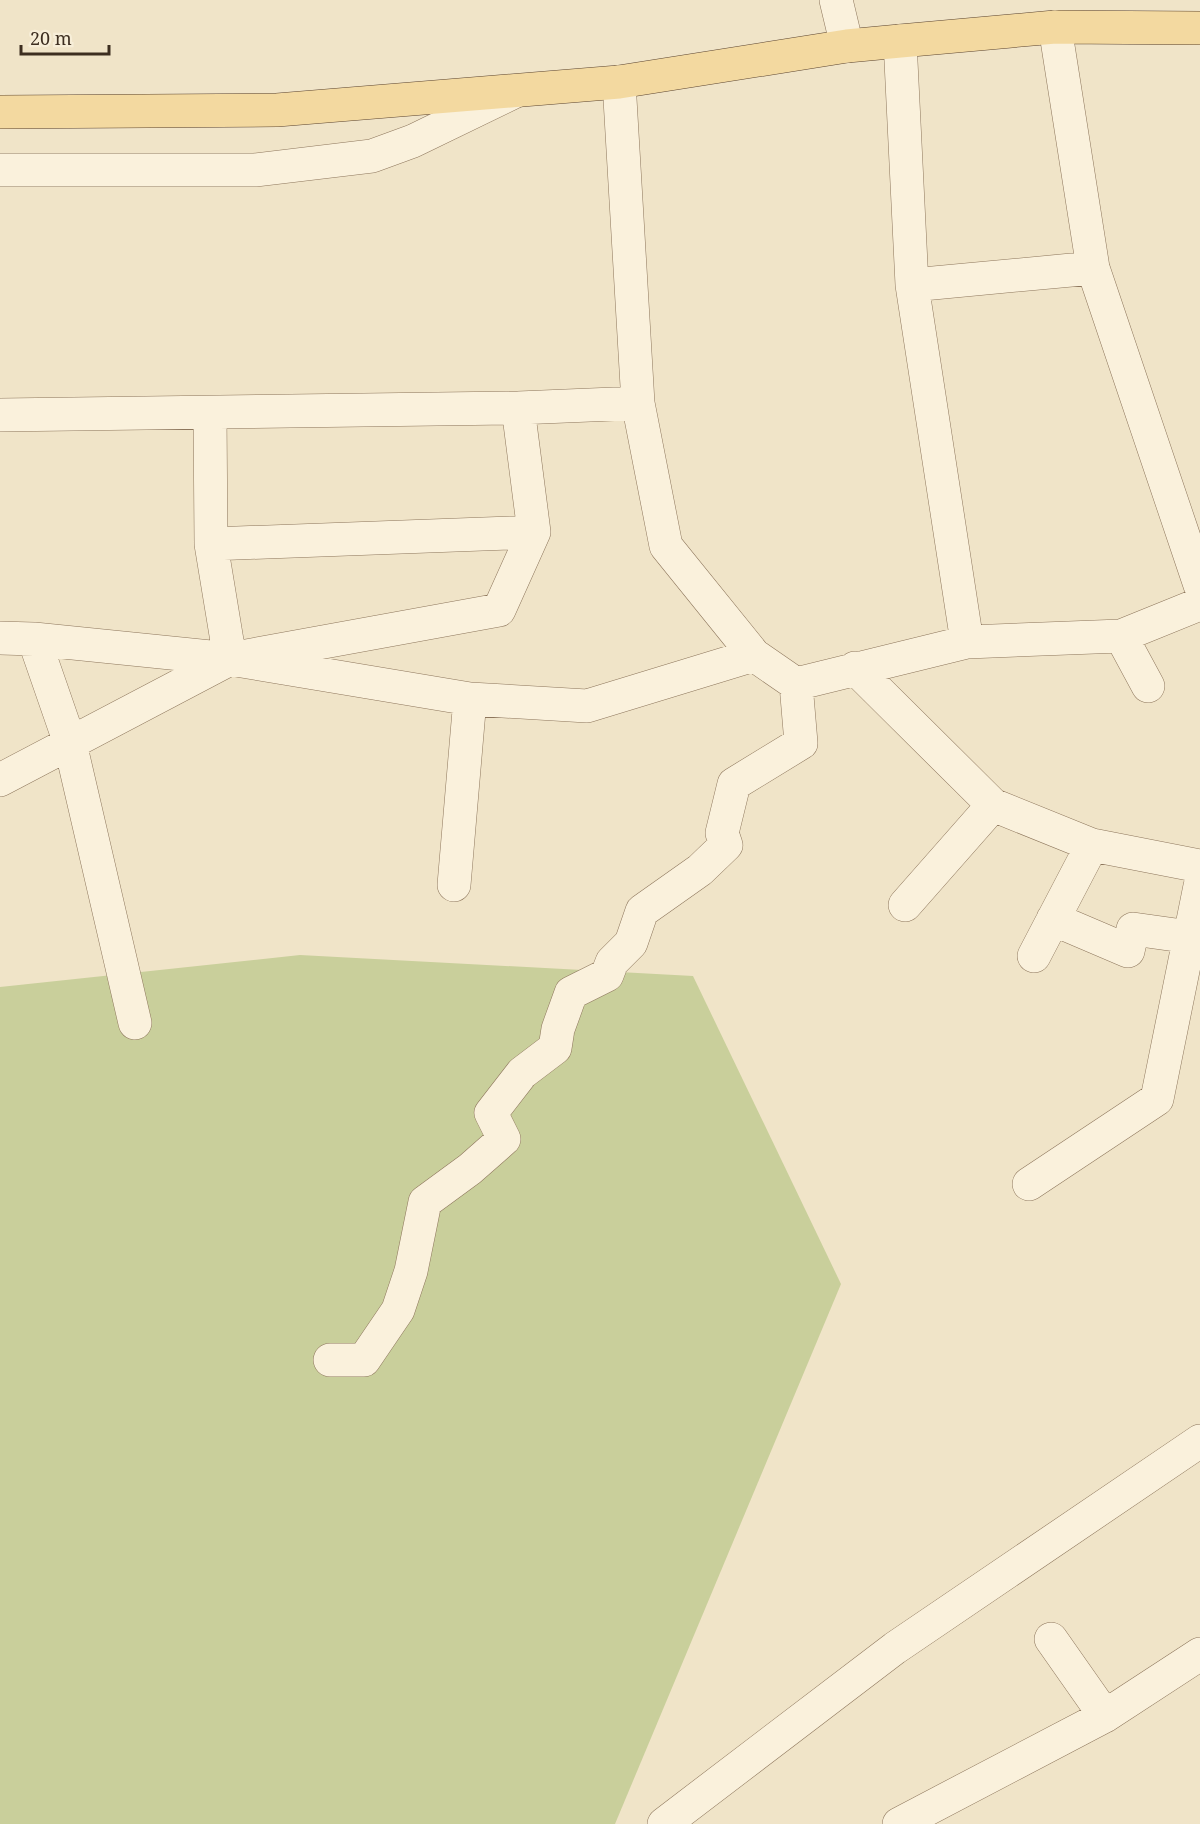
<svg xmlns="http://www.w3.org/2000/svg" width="1200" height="1824" font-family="'Noto Serif',serif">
<rect width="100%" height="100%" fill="#f0e4c8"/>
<path fill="#c9cf9b" d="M300 955 693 976 841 1284 615 1824H0V987Z"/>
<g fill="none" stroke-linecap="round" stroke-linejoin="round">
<g stroke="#8d765c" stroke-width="34">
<path id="minor" d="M836 0 847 46
M1055 27 1093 268 1200 585
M900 41 912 285 967 642
M619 82 638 403 666 546 754 655 796 684 967 642 1121 636 1200 604
M0 170H255L372 156 413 141 516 91
M912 285 1093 268
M210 413 211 544 230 659
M0 415 518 408 638 403
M211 544 534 532
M1121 636 1148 686
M0 638 34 639 230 659 470 699 587 706 754 655
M34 639 70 743 135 1023
M855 668 993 805 1092 845 1200 866
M0 780 230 659 499 610 534 532 518 408
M454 885 470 699
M905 905 993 805
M1053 919 1128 951 1133 929 1190 937
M1034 956 1092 845
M1029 1184 1157 1099 1200 886
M330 1360H364L398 1310 411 1271 425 1202 470 1169 504 1139 491 1113 522 1073 555 1048 558 1029 571 993 607 975 612 962 631 943 642 911 700 870 726 845 722 833 734 784 801 743 796 684
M1051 1639 1105 1716
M664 1824 895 1648 1200 1441
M899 1824 1105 1716 1200 1654"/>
</g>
<g stroke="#5b4430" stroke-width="34">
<path id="primary" d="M0 112 277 110 619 82 847 46 900 41 1055 27 1200 28"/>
</g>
<use href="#minor" stroke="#faf1dc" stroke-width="33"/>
<use href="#primary" stroke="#f3d9a0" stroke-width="33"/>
</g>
<path d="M21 45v9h88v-9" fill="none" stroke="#3d2e20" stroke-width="3"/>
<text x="30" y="45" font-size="18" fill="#3d2e20" stroke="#f7eed8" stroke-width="4.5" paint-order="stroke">20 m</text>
</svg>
